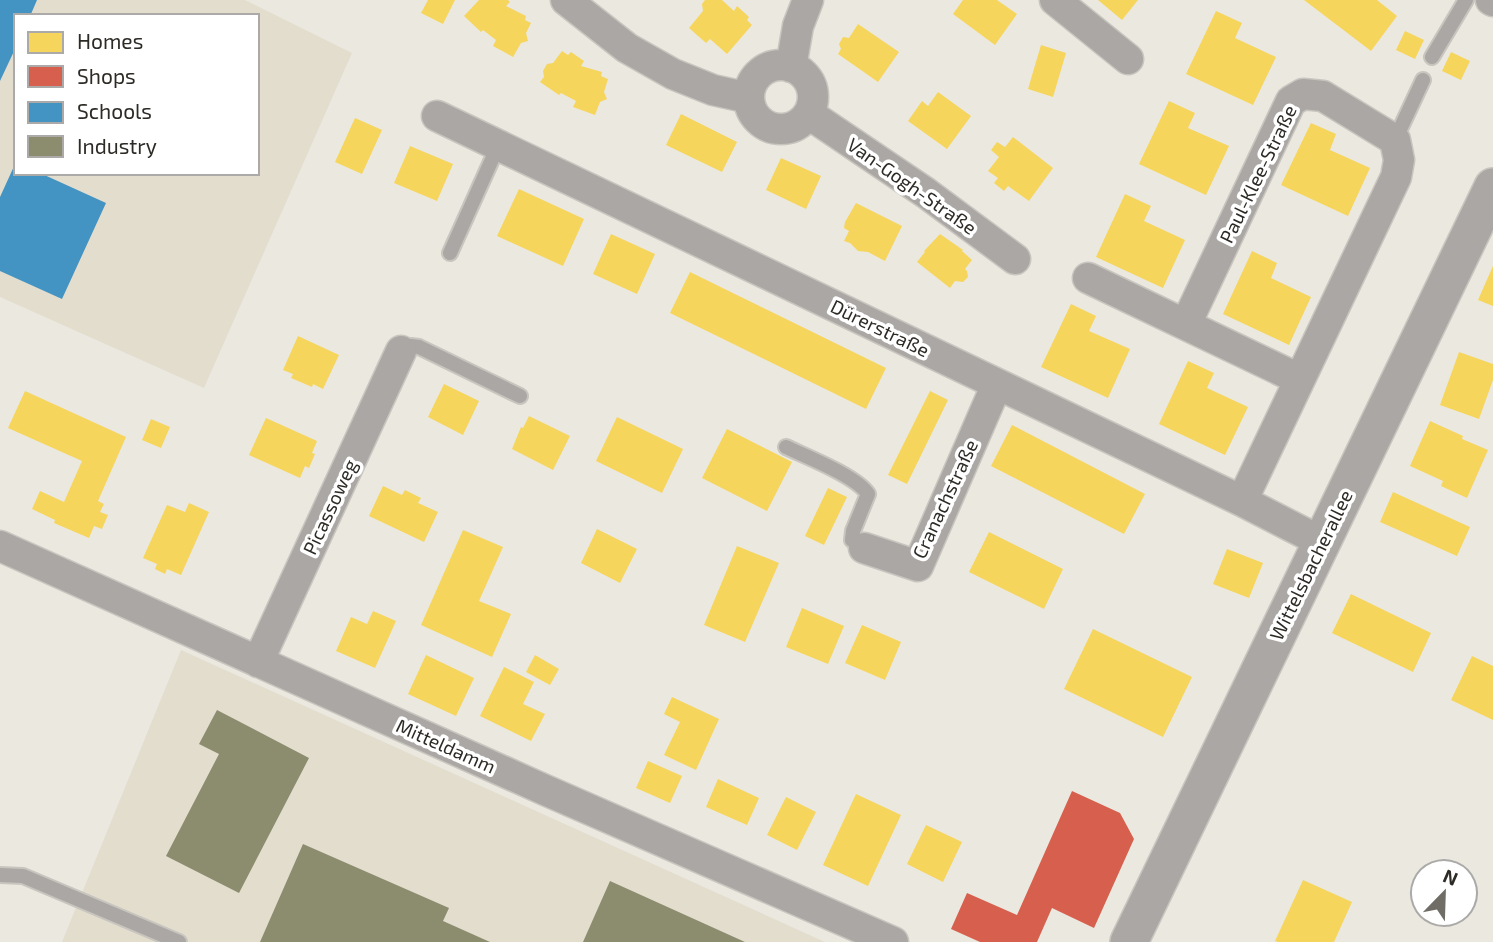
<svg xmlns="http://www.w3.org/2000/svg" width="1493" height="942" font-family="'Exo 2',sans-serif">
<rect width="100%" height="100%" fill="#ebe8e0"/>
<path fill="#e3ddce" fill-rule="evenodd" d="M0 0H245L352 53 204 388 0 297ZM16 16H257V173H16Z
M181 650 825 942H62Z"/>
<path fill="#f6d55c" d="M428 0H455L443 24 421 13Z
M479 0H508L510 2 506 6 526 16 525 20 531 23 526 33 528 41 521 43 513 57 493 46 496 40 483 30 481 32 464 16Z
M705 0H722L734 11 737 6 749 17 747 20 752 25 727 54 710 39 706 43 689 28 703 11 702 4Z
M963 0H997L1017 14 995 45 953 14Z
M1098 0H1138L1122 20Z
M1304 0H1377L1397 16 1371 51Z
M1216 11 1242 23 1235 38 1276 57 1253 105 1186 74Z
M858 24 899 52 878 82 838 54 841 49 839 44 843 37 849 38Z
M1405 31 1424 40 1415 59 1396 50Z
M1041 45 1066 53 1053 97 1028 89Z
M562 51 568 55 571 52 584 61 581 66 602 72 601 76 608 79 604 92 607 99 600 102 595 115 573 107 576 101 561 93 559 95 540 82 544 77 543 71 547 64 553 63Z
M1451 52 1470 61 1461 80 1442 71Z
M938 92 971 116 947 149 908 121 922 101 928 106Z
M1169 101 1195 113 1188 128 1229 146 1206 195 1139 164Z
M681 114 737 142 722 172 666 145Z
M355 118 382 130 362 174 335 162Z
M1311 123 1336 134 1330 150 1370 168 1348 216 1281 185Z
M1013 137 1053 168 1029 201 1008 186 1004 191 994 183 998 178 988 171 999 157 991 150 997 142 1005 147Z
M410 146 453 164 437 201 394 183Z
M781 158 821 176 806 209 766 190Z
M519 189 584 219 563 266 497 236Z
M1125 194 1151 206 1144 221 1185 240 1163 288 1096 257Z
M856 203 902 226 885 261 868 252 858 251 850 243 844 241 849 231 844 228 845 222Z
M611 234 655 254 637 294 593 274Z
M940 234 963 250 962 251 972 260 965 269 967 271 968 277 963 282 955 281 950 288 917 262 925 252 924 251Z
M1252 251 1277 263 1271 278 1311 297 1289 345 1223 314Z
M1493 266V306L1478 300Z
M690 272 886 368 866 409 670 313Z
M1071 304 1096 316 1089 331 1130 349 1108 398 1041 367Z
M298 336 339 355 323 389 313 384 312 387 291 378 293 374 283 370Z
M1459 352 1493 364V380L1479 419 1440 405Z
M1188 361 1214 373 1207 388 1248 407 1225 455 1159 424Z
M444 384 479 401 463 435 428 417Z
M25 391 126 437 98 501 104 504 100 512 108 515 102 529 94 526 89 538 54 523 55 520 32 509 40 491 64 502 82 461 8 428Z
M930 391 948 400 907 484 888 475Z
M529 416 570 436 553 470 512 449 521 427 523 428Z
M617 417 683 449 662 493 596 461Z
M266 418 317 441 312 453 315 454 309 468 305 466 300 478 249 455Z
M151 419 170 427 161 448 142 440Z
M1430 421 1463 436 1462 439 1488 450 1467 498 1441 486 1443 481 1410 466Z
M1012 425 1145 494 1124 534 991 466Z
M727 429 792 462 767 511 702 478Z
M383 486 402 495 405 490 421 498 418 503 438 512 424 542 369 516Z
M828 488 847 497 824 545 805 536Z
M1393 492 1470 527 1457 556 1380 522Z
M189 503 209 512 181 575 167 569 165 574 155 569 157 564 143 558 167 505 185 512Z
M597 529 637 549 620 583 581 563Z
M463 530 503 547 479 601 511 614 492 657 421 625Z
M989 532 1063 569 1044 609 969 572Z
M737 546 779 563 745 642 704 625Z
M1227 549 1263 563 1249 598 1213 584Z
M1351 594 1431 633 1413 672 1332 633Z
M802 608 844 626 828 664 786 647Z
M373 611 396 621 375 668 336 651 351 617 367 624Z
M862 625 901 642 885 680 845 663Z
M1093 629 1192 677 1163 737 1064 689Z
M426 655 474 678 456 716 408 694Z
M535 655 559 669 550 685 526 672Z
M1472 656 1493 666V720L1451 700Z
M504 667 534 682 523 704 545 714 531 741 480 716Z
M672 697 719 719 696 770 664 755 680 722 664 714Z
M648 761 682 776 670 803 636 788Z
M718 779 759 798 747 825 706 807Z
M856 794 901 815 868 886 823 865Z
M786 797 816 812 797 850 767 835Z
M926 825 962 842 943 882 907 864Z
M1303 880 1352 902 1334 942H1278L1275 941Z"/>
<path fill="#d6604d" d="M1072 791 1120 813 1134 839 1094 928 1052 908 1037 942H980L951 929 967 893 1017 915Z"/>
<path fill="#4393c3" d="M0 0H37L31 14 36 16H16V47L0 81Z
M16 162V173H40L106 203 62 299 0 271V197Z"/>
<path fill="#8c8c6e" d="M217 710 309 758 239 893 166 856 219 754 199 744Z
M303 844 449 908 443 921 490 942H260Z
M610 881 745 942H583Z"/>
<g fill="none" stroke-linecap="round" stroke-linejoin="round">
<g stroke="#c8c5bf" stroke-width="18">
<path id="service" d="M1432 57 1466 0
M1395 140 1423 80
M450 253 498 146
M401 351 411 346 419 347 520 396
M786 447C807 457 856 476 868 494L853 531 852 540 864 548
M0 875 23 876 179 942"/>
</g>
<g stroke="#c8c5bf" stroke-width="33">
<path id="minor" d="M566 0 627 48 673 74 713 90 749 98
M1055 0 1128 59
M1491 0 1493 1
M749 97a32 32 0 1 1 64 0a32 32 0 1 1-64 0Z
M791 67 798 26 808 0
M809 114 926 193 1015 259
M437 116 1242 501 1322 542
M1088 278 1299 379
M1186 324 1291 101 1303 94 1323 96 1395 140 1399 160 1396 177 1242 501
M0 546 545 790 893 942
M864 548 918 566 997 384
M258 662 401 351"/>
</g>
<g stroke="#c8c5bf" stroke-width="40">
<path id="tertiary" d="M1129 942 1493 187"/>
</g>
<use href="#service" stroke="#aaa7a4" stroke-width="14"/>
<use href="#minor" stroke="#aaa7a4" stroke-width="30"/>
<use href="#tertiary" stroke="#aaa7a4" stroke-width="37"/>
</g>
<g text-anchor="middle" stroke-width="7" stroke-linejoin="round" paint-order="stroke">
<g font-size="19" fill="#2d2b26" stroke="#fff">
<text transform="translate(1258 174) rotate(-64)" y="7">Paul-Klee-Straße</text>
<text transform="translate(912 186) rotate(35)" y="7">Van-Gogh-Straße</text>
<text transform="translate(880 328) rotate(26)" y="7">Dürerstraße</text>
<text transform="translate(945 499) rotate(-65)" y="7">Cranachstraße</text>
<text transform="translate(330 507) rotate(-65)" y="7">Picassoweg</text>
<text transform="translate(1311 565) rotate(-64)" y="7">Wittelsbacherallee</text>
<text transform="translate(446 746) rotate(24)" y="7">Mitteldamm</text>
</g>
</g>
<rect x="14" y="14" width="245" height="161" fill="#ffffff" stroke="#abaaa8" stroke-width="2"/>
<rect x="28" y="32" width="35" height="21" fill="#f6d55c" stroke="#abaaa8" stroke-width="2"/>
<text x="77" y="49" font-size="21" fill="#2d2b26">Homes</text>
<rect x="28" y="66" width="35" height="21" fill="#d6604d" stroke="#abaaa8" stroke-width="2"/>
<text x="77" y="84" font-size="21" fill="#2d2b26">Shops</text>
<rect x="28" y="102" width="35" height="21" fill="#4393c3" stroke="#abaaa8" stroke-width="2"/>
<text x="77" y="119" font-size="21" fill="#2d2b26">Schools</text>
<rect x="28" y="136" width="35" height="21" fill="#8c8c6e" stroke="#abaaa8" stroke-width="2"/>
<text x="77" y="154" font-size="21" fill="#2d2b26">Industry</text>
<g transform="translate(1444 893) rotate(23)"><circle r="33" fill="#ffffff" stroke="#abaaa8" stroke-width="2"/>
<path d="M0-5L12 26L0 18L-12 26Z" fill="#706d67"/>
<text y="-10" font-size="19" font-weight="bold" text-anchor="middle" fill="#2d2b26">N</text>
</g>
</svg>
